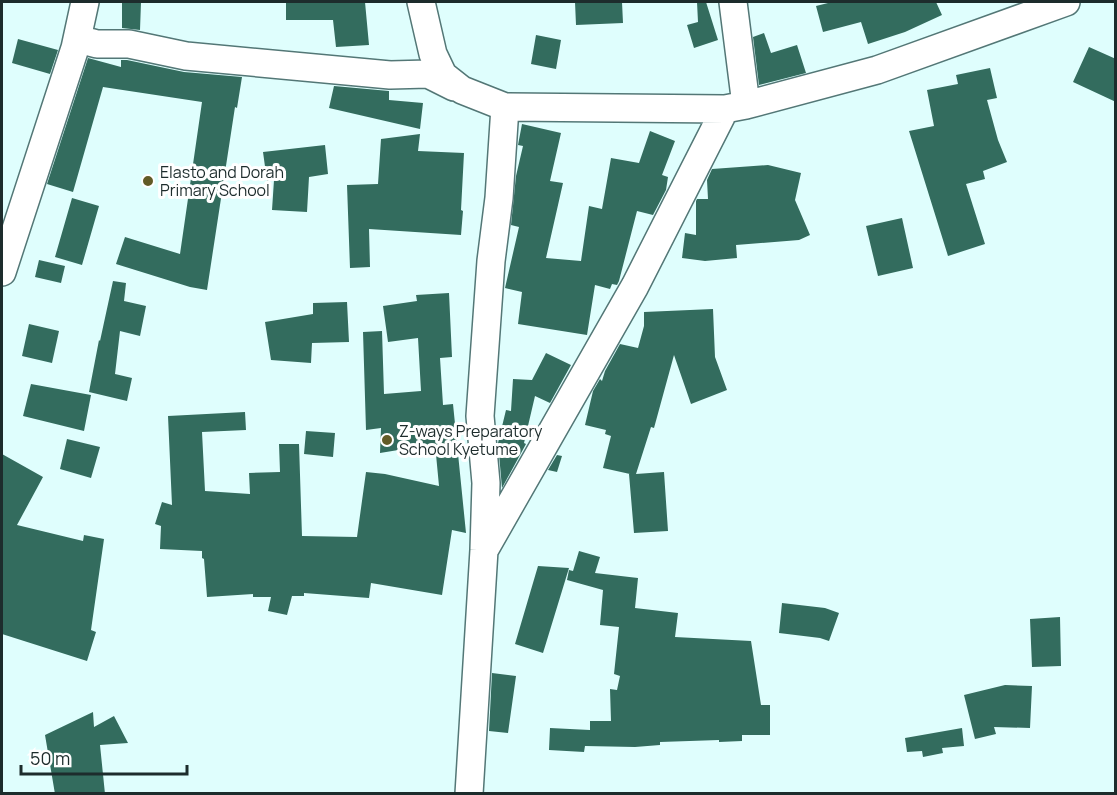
<svg xmlns="http://www.w3.org/2000/svg" width="1117" height="795" font-family="Manrope,sans-serif">
<rect width="100%" height="100%" fill="#dffefd"/>
<path fill="#336c5e" d="M122 2H141L140 30 122 28Z
M286 2H365L369 45 336 47 333 20H286Z
M575 2H622L623 23 576 25Z
M697 2H706L718 40 694 48 687 25 698 22Z
M832 2H936L942 15 905 32 868 44 861 22 823 32 816 6Z
M764 33 771 53 797 45 806 73 759 85 753 37Z
M536 35 561 40 556 69 531 64Z
M18 39 58 50 50 74 12 63Z
M1089 47 1116 59V102L1073 82Z
M88 58 121 67V60H127L184 72 242 77 237 108 235 107 207 290 190 287 116 264 125 237 180 254 202 102 103 87 73 192 47 184Z
M990 68 997 98 987 100 998 140 1007 162 983 171 985 179 966 184 985 244 948 256 909 131 934 126 927 90 958 84 956 75Z
M334 86 389 91V100L423 103 420 129 329 108Z
M522 124 561 133 550 181 563 183 546 258 581 261 589 206 602 209 611 158 639 163 650 131 675 141 662 175 668 177 666 190 653 215 637 211 619 281 617 285 612 284 610 289 595 285 587 335 518 324 522 292 505 288 519 227 511 225 516 176 523 146 518 145Z
M420 134 418 151 464 153 461 210 463 211 461 235 369 229 370 267 350 268 347 185 378 184 381 139Z
M325 145 328 174 309 177 307 212 272 210 274 180 267 181 263 152Z
M768 165 801 173 795 200 810 235 799 240 736 245 737 258 705 261 682 258 685 233 696 235V201L697 199H708L707 180 712 169Z
M72 198 99 206 82 265 55 257Z
M902 218 913 268 878 276 866 226Z
M39 260 65 266 61 283 35 277Z
M113 281 126 283 124 301 146 306 140 336 120 331 115 374 132 378 127 401 89 392 99 340 100 341Z
M449 293 452 357 440 358 443 405 453 404 466 533 452 530 442 595 371 583 369 598 304 593V596H292L287 615 268 611 271 597H253V594L207 597 204 559 202 558V551L160 549 161 526 155 524 162 502 172 505 168 416 245 412 246 430 202 432 205 491 250 494 249 473 280 472 279 444H299L302 536 357 537 366 472 385 474 439 486 435 444 380 453 381 428 366 430 363 332 382 331 384 394 421 391 418 338 388 342 383 306 417 301 416 295Z
M347 302 349 342 312 343 311 363 271 360 265 322 313 314V303Z
M713 309 715 357 727 390 691 404 674 355 654 428 651 427 636 474 664 472 668 531 634 533 629 474H630L603 468 611 436 605 434 606 430 585 425 593 391 600 379 602 381 605 371 620 344 638 348 644 326V312Z
M29 324 59 331 52 363 22 356Z
M546 353 571 365 550 403 535 396 524 443 526 444 502 488 498 443 506 410 511 411 513 379 532 380Z
M31 384 91 395 84 431 23 416Z
M306 431 335 433 333 457 304 454Z
M67 439 100 447 91 478 60 469Z
M2 454 43 477 17 525 83 541 84 535 104 539 91 630 96 632 87 661 2 634Z
M557 455 562 456 557 472 548 470Z
M579 551 600 557 595 573 638 578 635 608 678 613 675 637 751 641 761 705H770V735H742V741L719 742V740L660 742V745L635 747 585 746 584 752 549 750 550 728 590 730V721H611L610 689 617 690 620 676 614 674 619 627 600 625 603 590 567 580 569 570 573 571Z
M538 566 569 568 543 653 515 644Z
M782 603 825 608 839 613 829 641 820 638 779 633Z
M1060 617 1061 666 1032 667 1030 619Z
M492 673 516 676 508 733 489 731Z
M1005 685 1032 686 1030 728 994 727 996 734 975 739 964 695Z
M93 712 94 727 114 716 128 743 100 745 105 794H55L45 735Z
M962 728 964 746 942 748 943 753 923 757 922 751 907 752 905 738Z"/>
<g fill="none" stroke-linecap="round" stroke-linejoin="round">
<defs>
<path id="street" d="M421 2 433 54 443 75 462 90 505 107 499 198 491 261 480 416 486 483 484 550 469 794
M733 2 746 105
M78 39 97 44H129L186 56 390 75 428 74 454 87
M505 107 725 109 746 105 877 70 1066 2
M2 272 75 48 85 2
M486 547 635 286 725 109"/>
</defs>
<use href="#street" stroke="#537776" stroke-width="30"/>
<use href="#street" stroke="#fff" stroke-width="27"/>
</g>
<g fill="#625b27" stroke="#fff" stroke-width="2">
<circle cx="148" cy="181" r="6"/>
<circle cx="387" cy="440" r="6"/>
</g>
<g text-anchor="middle" dominant-baseline="central" stroke-width="6" stroke-linejoin="round" paint-order="stroke">
<g font-size="16" fill="#1d2c2c" stroke="#fff" text-anchor="start">
<text x="160" y="172">Elasto and Dorah<tspan x="160" dy="18">Primary School</tspan></text>
<text x="399" y="431">Z-ways Preparatory<tspan x="399" dy="18">School Kyetume</tspan></text>
</g>
</g>
<rect width="1117" height="795" fill="none" stroke="#1d2c2c" stroke-width="6"/>
<path d="M21 765v9h166v-9" fill="none" stroke="#1d2c2c" stroke-width="3"/>
<text x="30" y="765" font-size="18" fill="#1d2c2c" stroke="#ffffff" stroke-width="4.5" paint-order="stroke">50 m</text>
</svg>
